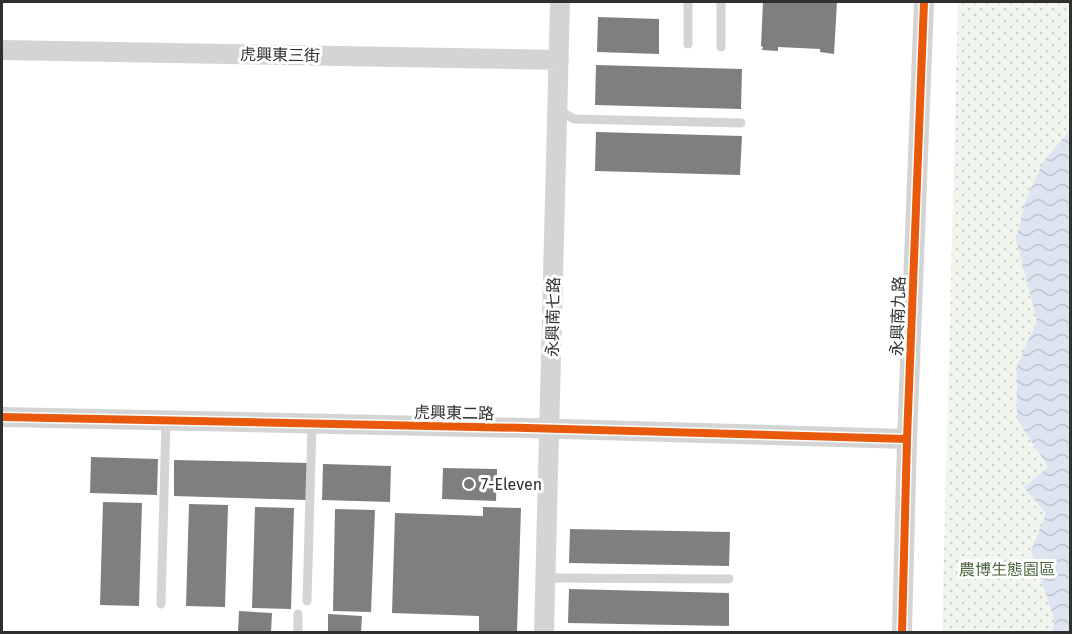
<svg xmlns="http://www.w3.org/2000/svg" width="1072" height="634" font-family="'Fira Sans','Noto Sans TC',sans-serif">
<defs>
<pattern id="green-dots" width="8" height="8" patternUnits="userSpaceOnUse" patternTransform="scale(1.5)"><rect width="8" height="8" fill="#f0f5ed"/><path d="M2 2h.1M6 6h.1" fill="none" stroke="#ced2cc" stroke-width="1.8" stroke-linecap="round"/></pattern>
<pattern id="water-waves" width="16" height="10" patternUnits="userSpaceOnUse" patternTransform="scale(1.5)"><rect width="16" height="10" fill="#dce5f0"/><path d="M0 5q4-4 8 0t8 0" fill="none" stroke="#bdc5ce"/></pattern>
</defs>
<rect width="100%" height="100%" fill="#fff"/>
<path fill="url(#green-dots)" d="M958 2H1070V632H942Z"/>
<path fill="url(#water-waves)" d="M1070 130V632H1052L1055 621 1031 551 1046 514 1024 487 1048 467 1017 419V366L1037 321 1016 239 1026 199 1044 161Z"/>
<path fill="#7f7f7f" d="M763 2H837L834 54 820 52V49L778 47V51L762 50 763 47 761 46Z
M598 17 659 19V54L597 52Z
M596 65 742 69 741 109 595 105Z
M596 132 742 136 740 175 595 171Z
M91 457 158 459 157 495 90 493Z
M174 460 309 463 308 500 174 496Z
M323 464 391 466 390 502 322 500Z
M443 468 497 469 496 501 442 499Z
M103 502 142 503 139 606 100 605Z
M189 504 228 505 225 607 186 606Z
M255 507 294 508 291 609 252 608Z
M483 507 521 508 517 632H479V616L392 613 395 513 483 516Z
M335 509 375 510 371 612 333 611Z
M570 529 730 532 729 566 569 563Z
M569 589 729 593V626L568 623Z
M239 611 272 613 271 632H238Z
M328 614 362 616 361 632H328Z"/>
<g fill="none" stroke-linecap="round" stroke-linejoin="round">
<path stroke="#d4d4d4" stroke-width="9" d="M721 2V47
M688 44V2
M558 110 574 119 741 123
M546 578 729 579
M307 601 312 424
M161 604 166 421
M298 632V614"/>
<path stroke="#d4d4d4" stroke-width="20" d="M2 50 559 60
M2 417 527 428 907 439
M544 632 560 2
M902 632 907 439 924 2"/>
<defs>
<path id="cycleway" d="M2 417 527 428 907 439
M902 632 907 439 924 2"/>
</defs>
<use href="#cycleway" stroke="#fff" stroke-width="11"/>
<use href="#cycleway" stroke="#e8590c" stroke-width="8"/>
</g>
<circle fill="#787878" stroke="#fff" stroke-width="2" cx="469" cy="484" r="6"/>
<g text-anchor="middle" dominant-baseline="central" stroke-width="6" stroke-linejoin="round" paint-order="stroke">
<g font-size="16" fill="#303030" stroke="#fff">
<text transform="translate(280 55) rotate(1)">虎興東三街</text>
<text transform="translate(898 316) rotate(-88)">永興南九路</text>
<text transform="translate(553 317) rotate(-89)">永興南七路</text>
<text transform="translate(454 413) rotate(1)">虎興東二路</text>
</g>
<g font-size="16" fill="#303030" stroke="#fff" text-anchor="start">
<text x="481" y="484">7-Eleven</text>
</g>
<g font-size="16" fill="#4c6940" stroke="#fff">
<text x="1007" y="569">農博生態園區</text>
</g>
</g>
<rect width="1072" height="634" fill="none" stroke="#303030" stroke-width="6"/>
</svg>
